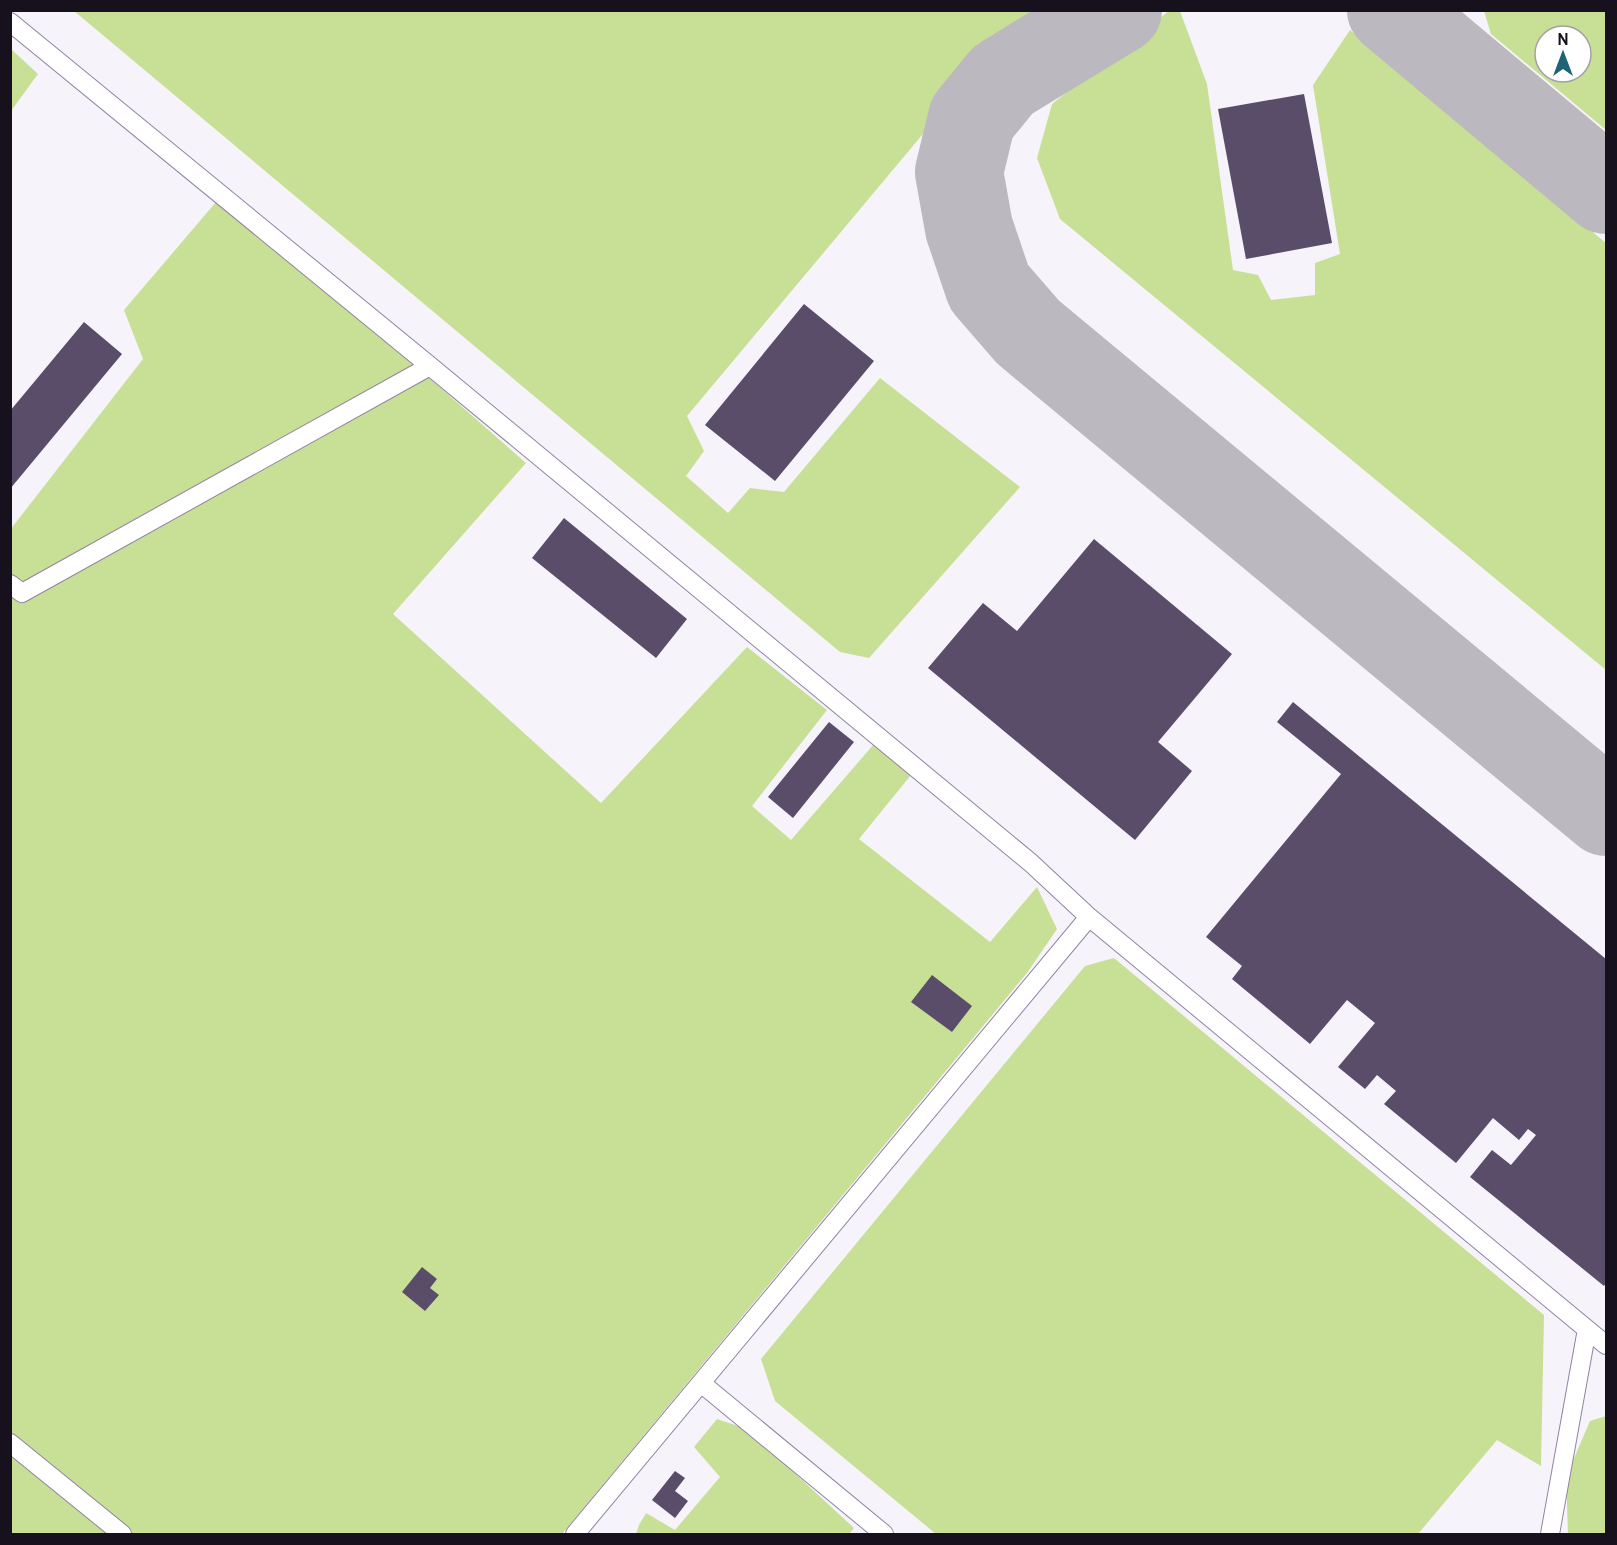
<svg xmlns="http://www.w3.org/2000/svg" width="1617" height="1545" font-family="Overpass,sans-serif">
<rect width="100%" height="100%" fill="#f6f3fa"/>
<path fill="#c8e096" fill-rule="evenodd" d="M1170 10 1180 11 1207 84 1233 270 1258 275 1271 300 1315 295V263L1340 254 1313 85 1350 30 1606 243V670L1060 219 1037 158 1052 104Z
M74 11H1059L948 104 687 416 704 451 686 476 728 513 750 488 784 492 880 378 1020 487 869 658 840 652Z
M1484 11H1606V130L1491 34ZM1545 36H1581V72H1545Z
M11 49 38 74 11 111H10Z
M216 202 393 346 526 463 393 614 601 803 747 647 827 710 752 806 791 840 874 744 911 775 859 839 990 942 1037 887 1057 929 1027 973 562 1534H11L10 530 143 359 124 310Z
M1114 958 1544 1315 1541 1466 1497 1440 1418 1534H936L775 1401 761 1359 1085 966Z
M1606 1416V1534H1568L1566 1477 1590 1421Z
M717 1419 747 1429 854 1528 849 1534H636L639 1525 646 1513 675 1530 720 1477 694 1447Z"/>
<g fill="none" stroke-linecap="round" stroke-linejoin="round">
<path stroke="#bbb8c0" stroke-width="88" d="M1118 10 1003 80 972 118 959 172 969 228 989 287 1028 332 1606 812
M1391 10 1606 190"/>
</g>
<path fill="#5a4d6a" d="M1304 94 1332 243 1246 259 1218 109Z
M804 304 874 361 775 481 705 425Z
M84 322 122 354 10 489V411Z
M564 518 687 619 656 658 532 558Z
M1094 539 1232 654 1158 742 1192 771 1135 840 928 668 983 603 1017 631Z
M1293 702 1606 959V1283L1604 1286 1470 1177 1492 1150 1511 1165 1536 1135 1528 1129 1519 1140 1493 1118 1456 1163 1384 1104 1396 1091 1377 1075 1365 1089 1338 1067 1375 1023 1347 1000 1310 1044 1232 979 1242 966 1206 937 1341 774 1277 722Z
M829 722 854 742 793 818 768 797Z
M932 975 972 1006 952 1032 911 1002Z
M422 1267 437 1279 430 1288 439 1295 425 1311 402 1292Z
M675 1471 685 1478 675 1491 688 1501 675 1518 652 1500Z"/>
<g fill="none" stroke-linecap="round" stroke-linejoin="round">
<defs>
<path id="lane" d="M10 22 430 366 1031 863 1089 917 1606 1345
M10 584 22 593 430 366
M701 1383 884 1534
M10 1443 122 1534
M575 1534 1089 917
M1550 1534 1587 1329"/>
</defs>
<use href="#lane" stroke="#9183a3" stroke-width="20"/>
<use href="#lane" stroke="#fff" stroke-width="18"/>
</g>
<rect width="1617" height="1545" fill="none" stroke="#16111c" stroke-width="24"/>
<g transform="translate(1563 54)"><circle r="28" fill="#ffffff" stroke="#a2a0a4" stroke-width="1.5"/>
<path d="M0-4.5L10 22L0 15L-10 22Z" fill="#206376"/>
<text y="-9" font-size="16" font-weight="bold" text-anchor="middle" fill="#16111c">N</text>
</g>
</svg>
